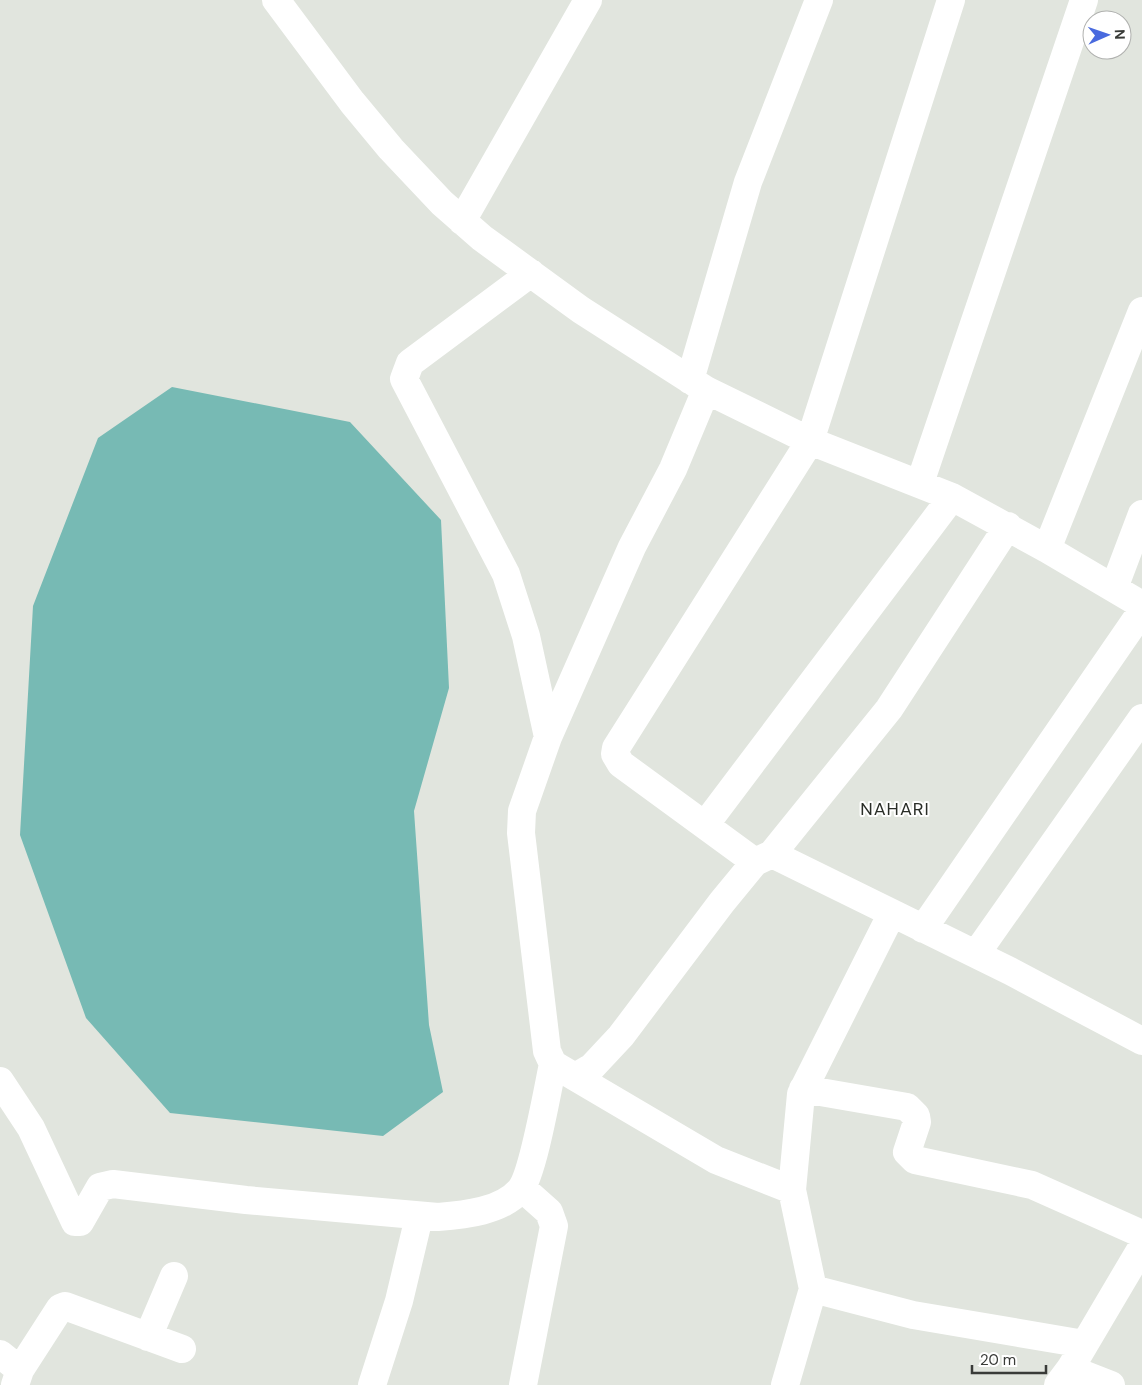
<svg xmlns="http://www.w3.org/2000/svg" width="1142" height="1385" font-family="'DM Sans',sans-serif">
<rect width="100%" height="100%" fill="#e1e5de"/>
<path fill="#77bab4" d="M172 387 350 422 441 520 449 688 414 811 429 1025 443 1092 383 1136 170 1113 86 1018 20 835 33 606 98 438Z"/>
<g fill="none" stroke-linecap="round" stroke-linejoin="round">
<path stroke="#fff" stroke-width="28" d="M276 0 352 102 391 149 442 203 482 238 581 310 706 390 810 441 952 497 1047 549 1142 605
M462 221 588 0
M531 273 410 363 404 379 506 574 526 636 548 737
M690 380 748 182 819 0
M706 390 673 469 632 547 548 737 522 811 521 833 547 1051 553 1064 716 1160 792 1190
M920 483 1084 0
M1047 549 1142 311
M1114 588 1142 514
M705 825 952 497
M772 854 889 709 1008 526
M755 862 621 764 615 754 616 748 810 441 951 0
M923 929 1142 611
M976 954 1142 718
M575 1077 592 1067 621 1036 722 902 755 862 772 854 1010 971 1142 1041
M0 1081 31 1128 75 1222H80L100 1187 113 1184 246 1200 438 1217C465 1215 502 1211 520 1190 533 1175 548 1087 553 1064
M803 1089 907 1107 916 1116 917 1122 907 1152 915 1160 1032 1185 1142 1234
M522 1188 549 1212 554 1226 523 1385
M813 1289 913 1315 1084 1344
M148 1337 174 1276
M0 1354 20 1370 15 1385
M1070 1369 1111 1385
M20 1370 60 1308 65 1306 182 1349
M372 1385 399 1301 419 1217
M785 1385 813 1289 792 1190 801 1094 892 913
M1058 1385 1070 1369 1142 1247"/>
</g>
<g text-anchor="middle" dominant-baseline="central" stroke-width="4" stroke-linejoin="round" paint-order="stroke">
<g font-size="18" letter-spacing="1" fill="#2a2e28" stroke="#fff">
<text x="895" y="809">NAHARI</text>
</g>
</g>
<g transform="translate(1107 35) rotate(88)"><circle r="24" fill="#ffffff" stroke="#b0b1af"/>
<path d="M0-4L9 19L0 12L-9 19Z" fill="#496ade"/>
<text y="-8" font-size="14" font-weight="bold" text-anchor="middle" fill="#393b38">N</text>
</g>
<path d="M972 1365v8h74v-8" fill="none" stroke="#393b38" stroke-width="2.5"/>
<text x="980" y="1365" font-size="15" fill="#393b38" stroke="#ffffff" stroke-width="4" paint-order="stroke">20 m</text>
</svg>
